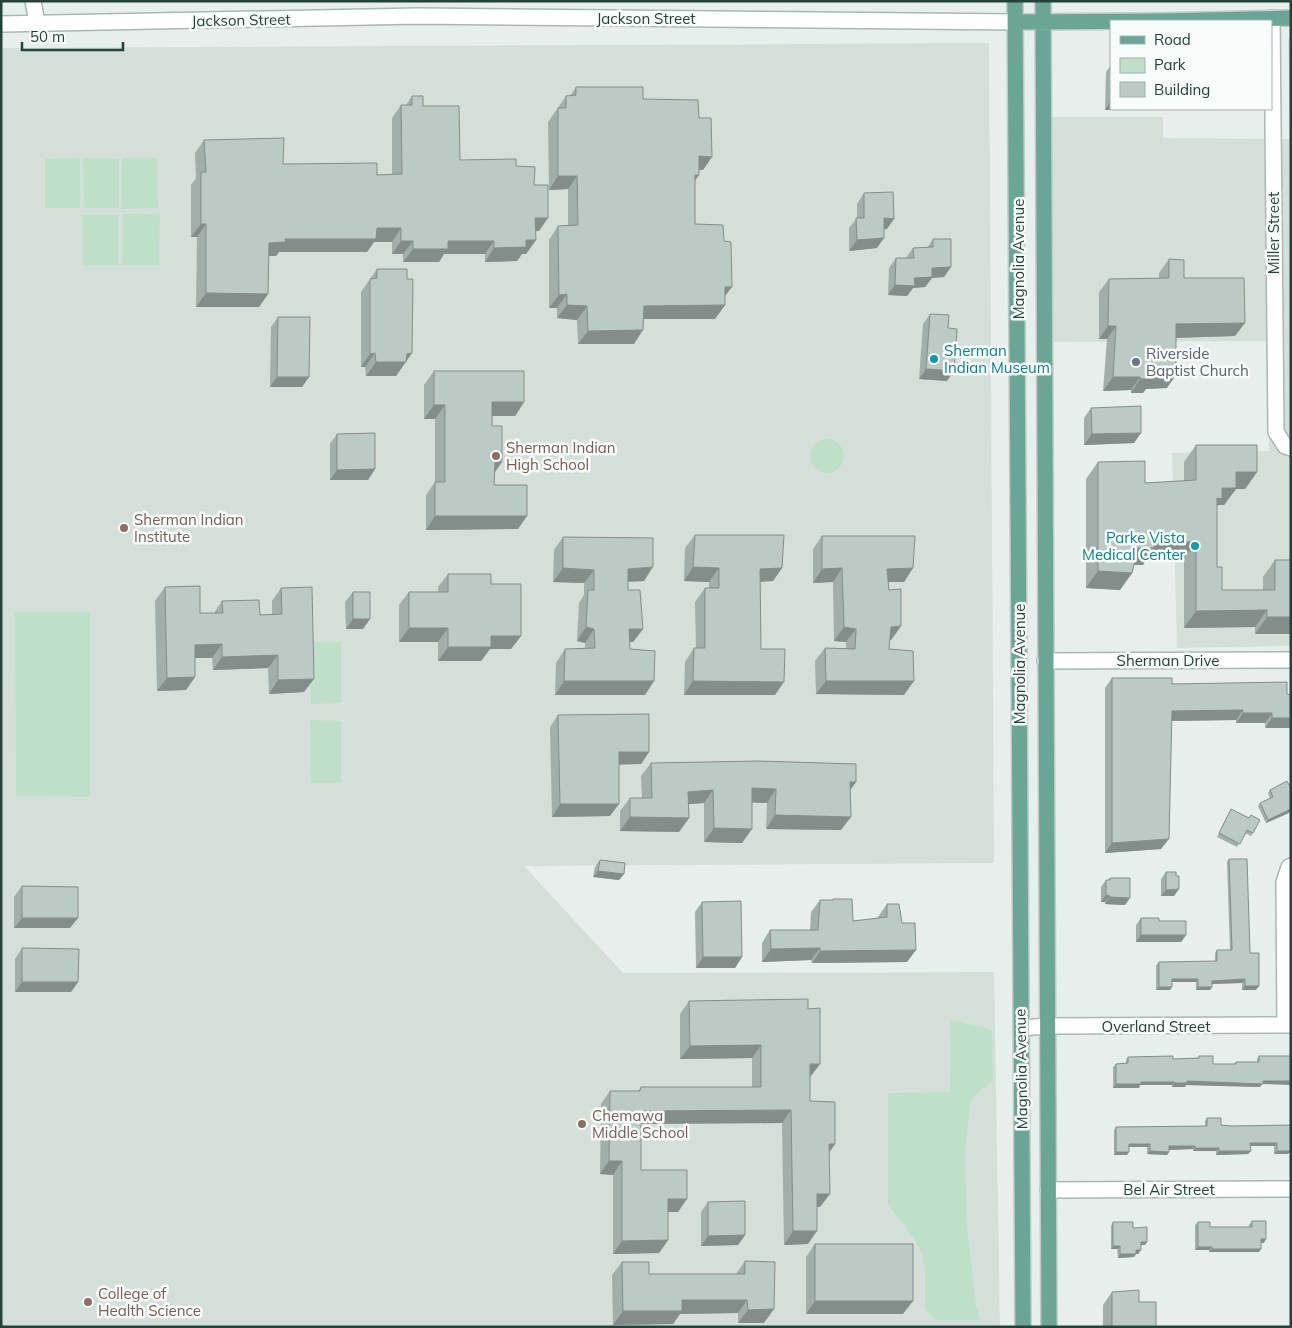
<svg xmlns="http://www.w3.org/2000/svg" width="1292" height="1328" font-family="Mulish,sans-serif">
<rect width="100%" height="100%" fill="#e6efeb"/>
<path fill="#d4dfda" d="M1288 39H1291V646L1177 648 1172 453 1269 451V341L1050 342 1051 117H1163V138L1290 139Z
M989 43 994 863 524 866 623 973 994 972 1000 1327H1V48Z"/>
<path fill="#bfe0c8" d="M80 158V208H45V159Z
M83 158 119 159V208H84Z
M122 158H157L158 208 121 209Z
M123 214H160L159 265H122Z
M82 215H118V265H83Z
M810 456a17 17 0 1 1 34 0a17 17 0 1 1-34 0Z
M15 612H90V797L16 796Z
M311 642H341V703L311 704Z
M310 720 341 721V783H311Z
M951 1020 984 1027 992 1031 993 1081 977 1093 970 1103 965 1151 967 1226 976 1305 980 1320H938L931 1316 925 1309V1269L922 1254 917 1243 888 1205V1093L950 1092Z"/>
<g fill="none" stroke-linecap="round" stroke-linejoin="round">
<defs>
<path id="minor" d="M33 1 37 23
M1272 18 1276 432 1285 446 1291 448
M1 24 418 16 1016 22
M1045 661 1291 660
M1285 1025 1284 882 1289 867 1291 866
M1021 1028 1047 1026 1291 1025
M1048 1190 1291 1189"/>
<path id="major" d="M1015 1 1023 1327
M1043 1 1049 1327
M1016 22 1162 21 1291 18"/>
</defs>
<use href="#minor" stroke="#a8b8b2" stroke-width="18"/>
<use href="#major" stroke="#c2cac8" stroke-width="18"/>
<use href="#minor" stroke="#fff" stroke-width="15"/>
<use href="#major" stroke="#6aa596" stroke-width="15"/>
</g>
<path fill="#a1aea9" d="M1111 65V109H1139L1105 110 1106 72Z
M576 87 643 99 703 170H699L695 181V224L725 296V305L715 319H644L634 344H578L577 320 557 318V308H549V240L558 226H568V189L549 190 548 122 566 96 571 95Z
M412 96 423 106 460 160 516 166 534 185 539 231H535L536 240 526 254H522L517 261 485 262V254H444L439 262H403V254H392V242H374L367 252H279L276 256H269L268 294 259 307H196L197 237H191V185L196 178 195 153 204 140 283 164 377 175 392 174V118L401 105H406Z
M864 193 887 229H884L877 248 849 251V228L857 218V204Z
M933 239 951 267 944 277 932 278 925 287 913 288 907 296 888 295 889 268 896 258H906L913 248H927Z
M1169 259 1235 336 1176 338 1167 388 1146 389 1143 393H1131V390L1103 391 1107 339H1099V292L1109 279 1159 278V273Z
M377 269 412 353 396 376H366L365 367H361V292Z
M930 314 948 328 947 381 919 379 923 324Z
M278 317 302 387H270L271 327Z
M434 371 524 402 515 416H492L494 485 518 529 426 530V495L435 482V419H424V385Z
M1091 408 1134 443 1084 445V418Z
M337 434 375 469 368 480H330V444Z
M1196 445 1257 472 1245 489H1236L1224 505H1218L1217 506V567L1222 590H1263V577L1275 560 1291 634H1255V627L1184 628V559L1147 558 1143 565H1134L1132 573 1120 590 1086 588V479L1098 462 1145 483 1184 481V462Z
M695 535 782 568 773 581 760 582 761 649 775 695H684L685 662 694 648H696L695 602 705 588H709V582L684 581 685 548Z
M822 536 913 568 904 582H888L889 590 901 626 891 640H890L889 649 904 695 816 694 815 661 825 648H846V642L834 641 833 582 813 583V549Z
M563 537 644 581 628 582V590L643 629 633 642H630V649L645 695H555L556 663 565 649H585V643L577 641 579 603 584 595V583L553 582 554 550Z
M448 574 491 584 521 636 511 649H490L481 661H438V642H399V605L409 592H438V587Z
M165 587 200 613H214L222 601 260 615H272V601L281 588 304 692 269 694 268 668 213 670 212 658H195V677L186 690 157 691 155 601Z
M353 592 363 629H346L345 602Z
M1112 678 1287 694 1291 695 1265 728V723H1236V720L1171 721 1161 849 1105 853V688Z
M558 715 649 752 641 764H619L610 816 552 817 550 727Z
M651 763 856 782 850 790 841 830 766 829 767 803 752 802 742 843 704 842V803L688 804 689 818 679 832 620 831V811L630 798H642L641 776Z
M1291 789V812L1266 823 1258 806 1260 803 1270 799 1268 793 1270 790Z
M1231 809 1249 818 1251 815 1253 833 1251 836 1245 833 1237 847 1217 837Z
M1229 859 1250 953 1256 990H1242V983L1212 984V987L1210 990H1196V982H1172L1170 990H1156V965L1159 962H1215V953L1217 950H1230L1227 862Z
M600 860 624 874 619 880 593 877 595 867Z
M1166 872 1176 876 1174 896H1161V879Z
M1110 878 1125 905 1105 904V902H1101V887L1106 880H1108Z
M22 886 70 928H14V897Z
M833 899 853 921 878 918V917L887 904 907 962 812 963 811 960 762 962V943L770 930H810L811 912 820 900H832Z
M702 902 742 957 735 968H696L695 912Z
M1141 918 1159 921 1186 935 1181 942H1136V925Z
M22 948 78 982 71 992H15V959Z
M689 1001 808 1009 820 1064 810 1077V1101L835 1144 829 1153 820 1207H817L808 1244 784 1245 782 1123 641 1124V1170L678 1212H668V1240L659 1253 613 1254V1175L600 1174 601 1104 610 1091H638L641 1087H752V1058L680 1059V1014Z
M1199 1056 1213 1064H1234L1236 1062H1257V1059L1259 1056 1262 1084 1260 1087 1186 1085 1185 1087H1172V1085H1140L1139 1088H1113V1067L1116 1064H1126V1060L1128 1057 1173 1059 1197 1058Z
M1207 1118 1221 1125 1232 1126 1291 1125 1288 1154H1274V1146H1250L1248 1154 1216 1155V1151H1193V1149L1169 1150V1152L1167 1155 1147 1154V1147H1129L1127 1155H1114V1130L1116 1127 1205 1126V1121Z
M708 1202 745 1235 738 1245 701 1246V1212Z
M1252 1221 1264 1243H1261L1259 1252H1209V1250H1195V1225L1198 1222 1210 1227H1249V1225Z
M1113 1222 1133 1228 1145 1245H1141L1138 1254H1136L1134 1257 1118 1258 1117 1249H1111V1226Z
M815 1244 903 1314H806V1257Z
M745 1261 764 1323H738V1313L680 1314 673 1324 613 1325 612 1275 622 1262 649 1274H736Z
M1112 1292 1139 1302 1156 1327H1103V1305Z"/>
<path fill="#838d89" d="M1111 101V109H1139L1105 110Z
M699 156 712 157 703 170H689Z
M695 175H699L690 188Z
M558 176H577L568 189 549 190Z
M535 218H548L539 231 526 232Z
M884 218 894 219 887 229 877 228Z
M201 224H206L197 237H191Z
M377 228H401L392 242H374L367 252H279L276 256H259L269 243 285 239Z
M884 238 877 248 849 251 857 240Z
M526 240H536L526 254H522L517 261 485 262 494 248Z
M401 241H413L403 254H392Z
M448 241H494L485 254H444L439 262H403L413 249Z
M951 267 944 277 932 278 925 287 913 288 907 296 888 295 895 285 914 278 932 268Z
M725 287H732L722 300Z
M206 293 268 294 259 307H196Z
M567 294 557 308H549L559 295Z
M567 305 587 306 577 320 557 318Z
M725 305 715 319H635L644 306Z
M1245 323 1235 336 1167 338 1176 324Z
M1108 326H1116L1107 339H1099Z
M643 330 634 344H578L588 331Z
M375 353 365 367H361L370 354Z
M412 353 396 376H366L376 362 407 354Z
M926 369 954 371 947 381 919 379Z
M1176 375 1167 388 1146 389 1143 393H1131L1140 379 1152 376Z
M277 377H309L302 387H270Z
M1113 377H1140L1131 390 1103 391Z
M492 402H524L515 416H483Z
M434 405H445L435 419H424Z
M1141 433 1134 443 1084 445 1092 434Z
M495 462H502L493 475Z
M375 469 368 480H330L337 470Z
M1236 472H1257L1245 489H1236L1224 505H1218L1210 515H1205L1222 488Z
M435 516H527L518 529 426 530Z
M1154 541 1196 542 1184 559 1147 558 1143 565H1126L1138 548Z
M653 567 644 581 618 582 628 569Z
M693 567 719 568 709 582 684 581Z
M563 568 594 570 584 583 553 582Z
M782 568 773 581 751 582 760 569Z
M842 568 833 582 813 583 822 569Z
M913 568 904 582H878L887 569Z
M1098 571 1132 573 1120 590 1086 588Z
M1267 610 1255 627 1184 628 1196 611Z
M1267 617H1291V634H1255Z
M353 619H370L363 629H346Z
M901 626 891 640 882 641 891 627Z
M586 627 594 629 585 643 577 641Z
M844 627 856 629 846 642 834 641Z
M409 628H448L438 642H399Z
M629 629H643L633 642H620Z
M491 636H521L511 649H490L481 661H438L448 647Z
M222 644 212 658H185L195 645Z
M278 655 268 668 213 670 222 657Z
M195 677 186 690 157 691 167 678Z
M314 679 304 692 269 694 278 680Z
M564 681H654L645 695H555Z
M693 681 784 682 775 695H684Z
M826 681H914L904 695 816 694Z
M1243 710 1236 720 1164 721 1172 711Z
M1243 713H1272L1265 723H1236Z
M1272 718H1291V728H1265Z
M619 752H649L641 764 610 765Z
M850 782H856L846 796Z
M752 788 776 789 767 803 742 802Z
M713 790 704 803 679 805 688 792Z
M560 804H619L610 816 552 817Z
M1291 809V812L1266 823 1268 820Z
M775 815 851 817 841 830 766 829Z
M630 817 689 818 679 832 620 831Z
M714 828 752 829 742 843 704 842Z
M1169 839 1161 849 1105 853 1112 843Z
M598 871 624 874 619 880 593 877Z
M1179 889 1174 896H1161L1166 890Z
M1106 895 1110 896 1105 902H1101Z
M1110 897 1130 898 1125 905 1105 904Z
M22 918H78L70 928H14Z
M1141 935H1186L1181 942H1136Z
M820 948 811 960 762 962 771 949Z
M916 950 907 962 812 963 820 951Z
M703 957H742L735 968H696Z
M1172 979H1198L1196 982H1170Z
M1245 979 1242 983 1210 984 1212 981Z
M22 982H78L71 992H15Z
M1245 986H1259L1256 990H1242Z
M1159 987H1172L1170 990H1156Z
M1198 987H1212L1210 990H1196Z
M761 1045 752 1058 680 1059 690 1046Z
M810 1064H820L810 1077H800Z
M1187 1081H1291V1085L1262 1084 1260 1087 1186 1085 1185 1087H1172L1174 1083Z
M1141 1082H1174L1172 1085H1140L1139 1088H1113L1116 1084Z
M791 1110 782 1123 632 1124 641 1111Z
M1250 1143H1277L1274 1146H1248Z
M829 1144H835L826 1157Z
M1129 1144H1150L1147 1147H1127Z
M1169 1146H1195L1193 1149 1167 1150Z
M1195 1148H1219L1216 1151H1193Z
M1150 1151 1169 1152 1167 1155 1147 1154Z
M1219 1151H1251L1248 1154 1216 1155Z
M1277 1151H1291L1288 1154H1274Z
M1116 1152H1129L1127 1155H1114Z
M609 1161H622L613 1175 600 1174Z
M817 1194H830L820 1207H808Z
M668 1199H687L678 1212H659Z
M793 1231H817L808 1244 784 1245Z
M745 1235 738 1245 701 1246 708 1236Z
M1261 1239H1266L1264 1243H1259Z
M668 1240 659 1253 613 1254 622 1241Z
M1141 1242H1147L1145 1245H1138Z
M1113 1246H1120L1117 1249H1111Z
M1198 1247H1212L1209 1250H1195Z
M1212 1249H1261L1259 1252H1209Z
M1136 1250H1141L1138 1254H1134Z
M1120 1254H1136L1134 1257 1118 1258Z
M682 1300H747L738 1313 680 1314 673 1324 613 1325 623 1311Z
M815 1301H913L903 1314H806Z
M774 1309 764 1323H738L748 1310Z"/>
<path fill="#bbcac4" stroke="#838d89" d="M576 87H643V99L698 100 699 118H711L712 157 699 156V175H695V224L723 225 724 241 731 242 732 287H725V305L644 306 643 330 588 331 587 306 567 305V294L559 295 558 226 578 225 577 176H558V108H566V96L576 95Z
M412 96H423V106H459L460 160 516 159V166L535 167 534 185H548V218H535L536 240H526V247L494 248V241H448V249H413V241H401V228H377L376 239H285L286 242 269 243 268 294 206 293V224H201V172H206L204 140 284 138 283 164 377 163V175L402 174 401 105H412Z
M893 192 894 219 884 218V238L857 240 856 218H864V193Z
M933 239H951V267L932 268V277L914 278 915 286 895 285 896 258H914L913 248 933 247Z
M1169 259 1184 260V278H1244L1245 323 1176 324V375L1152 376 1153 379H1140V377H1113L1116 326H1108L1109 279 1169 278Z
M377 269H407V279H413L412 353 407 354 406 362H376L375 353 370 354V279L377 278Z
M930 314 949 315 948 328 957 329 954 371 926 369Z
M278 317H310L309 377H277Z
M434 371H524V402H492V426H502V462H495L494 485H527V516H435V482H445V405H434Z
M1141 406V433L1092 434 1091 408Z
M375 433V469L337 470V434Z
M1196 445H1257V472H1236V488H1222V499L1217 498V567H1222V590H1275V560H1291V617H1267V610L1196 611V542L1154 541V548H1138L1132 573 1098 571V462L1145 461V483L1196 480Z
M695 535H784L782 568 760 569 761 649H785L784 682 693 681 694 648H705V588H719V568L693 567Z
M822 536H915L913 568 887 569 889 590 901 589V626L891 627 889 649 913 651 914 681H826L825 648 855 649 856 629 844 627 842 568 822 569Z
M563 537 653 538V567L628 569V590H640L643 629H629L630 649 655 651 654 681H564L565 649 595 648 594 629 586 627 588 590H594V570L563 568Z
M448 574H491V584H521V636H491V647H448V628H409V592H448Z
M200 586V613H223L222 601 259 600 260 615 282 614 281 588 312 587 314 679 278 680V655L222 657V644L195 645V677L167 678 165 587Z
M353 592H370V619H353Z
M1112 678H1172V684L1287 682V694L1291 695V718H1272V713H1243V710L1172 711 1169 839 1112 843Z
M649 714V752H619V804H560L558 715Z
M758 761 856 764V782H850L851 817 775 815 776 789 752 788V829L714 828 713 790 688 792 689 818 630 817V798H652L651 763Z
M1287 781 1291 789V809L1268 820 1260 803 1273 797 1270 790Z
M1231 809 1249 818 1251 815 1260 820 1253 833 1247 830 1240 844 1219 833Z
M1229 859H1247L1250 953H1259V986H1245V979L1212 981V987H1198V979H1172V987H1159V962L1217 961V950H1232Z
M600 860 625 863 624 874 598 871Z
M1166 872H1176V876H1179V889L1166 890Z
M1110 878H1130V898L1110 897V896L1106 895V880H1110Z
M22 886 78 887V918H22Z
M833 899H852L853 921 887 917V904H899L902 923H915L916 950 820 951V948L771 949 770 930H818L820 900H833Z
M741 901 742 957H703L702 902Z
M1141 918H1159V921H1186V935H1141Z
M22 948 79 949 78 982H22Z
M808 999V1009L820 1008V1064H810V1101L835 1102V1144H829L830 1194H817V1231H793L791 1110 641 1111V1170H687V1199H668V1240L622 1241V1161H609L610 1091H640L641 1087H761V1045L690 1046 689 1001Z
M1173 1056V1059L1199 1058V1056H1213V1064H1236V1062H1259V1056H1291V1081H1263V1084L1187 1081V1083H1174V1082H1141V1084H1116V1064L1128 1063V1057Z
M1207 1118H1221V1125L1232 1126 1291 1125V1151H1277V1143H1250L1251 1151H1219V1148H1195V1146H1169V1152L1150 1151V1144H1129V1152H1116V1127L1207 1126Z
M745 1201V1235L708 1236V1202Z
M1252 1221H1266V1239H1261V1249H1212V1247H1198V1222H1210V1227H1252Z
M1113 1222H1133V1228L1147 1227V1242H1141V1250H1136V1254H1120V1246H1113Z
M815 1244H913V1301H815Z
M745 1261 775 1262 774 1309 748 1310 747 1300H682V1311H623L622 1262H649V1274H745Z
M1139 1290V1302H1156V1327H1112V1292Z"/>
<g fill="#0f9aa8" stroke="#f7fbf9" stroke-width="2">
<circle cx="934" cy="359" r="5"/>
<circle cx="1195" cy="546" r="5"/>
</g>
<circle fill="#6b7280" stroke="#f7fbf9" stroke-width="2" cx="1136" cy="362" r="5"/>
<g fill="#8d6e63" stroke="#f7fbf9" stroke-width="2">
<circle cx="496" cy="456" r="5"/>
<circle cx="124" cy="528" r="5"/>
<circle cx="582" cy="1124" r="5"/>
<circle cx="88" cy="1302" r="5"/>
</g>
<g text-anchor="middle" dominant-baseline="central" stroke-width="5" stroke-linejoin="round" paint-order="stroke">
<g font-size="15" fill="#24423a" stroke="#f7fbf9">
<text x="646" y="18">Jackson Street</text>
<text transform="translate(241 20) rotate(-1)">Jackson Street</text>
<text transform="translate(1273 233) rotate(-90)">Miller Street</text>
<text transform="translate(1018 259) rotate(-90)">Magnolia Avenue</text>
<text x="1168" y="660">Sherman Drive</text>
<text transform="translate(1019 664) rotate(-90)">Magnolia Avenue</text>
<text x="1156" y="1026">Overland Street</text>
<text transform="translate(1021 1069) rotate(-91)">Magnolia Avenue</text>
<text x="1169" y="1189">Bel Air Street</text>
</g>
<g font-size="15" fill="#0d838f" stroke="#f7fbf9" text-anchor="start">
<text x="944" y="350">Sherman<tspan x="944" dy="17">Indian Museum</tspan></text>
<text x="1185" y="537" text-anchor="end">Parke Vista<tspan x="1185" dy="17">Medical Center</tspan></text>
</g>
<g font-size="15" fill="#5b616d" stroke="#f7fbf9" text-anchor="start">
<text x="1146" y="353">Riverside<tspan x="1146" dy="17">Baptist Church</tspan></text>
</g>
<g font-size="15" fill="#785e54" stroke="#f7fbf9" text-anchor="start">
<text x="506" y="447">Sherman Indian<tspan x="506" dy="17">High School</tspan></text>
<text x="134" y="519">Sherman Indian<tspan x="134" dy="17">Institute</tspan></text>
<text x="592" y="1115">Chemawa<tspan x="592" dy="17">Middle School</tspan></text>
<text x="98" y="1293">College of<tspan x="98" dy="17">Health Science</tspan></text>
</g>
</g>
<rect width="1292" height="1328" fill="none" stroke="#24423a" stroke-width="5"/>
<rect x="1110" y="20" width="162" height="90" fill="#f7fbf9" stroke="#a3b1ad"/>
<rect x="1120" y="36" width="25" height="8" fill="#6aa596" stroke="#a3b1ad"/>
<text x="1154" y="45" font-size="15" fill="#24423a">Road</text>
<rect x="1120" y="58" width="25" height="15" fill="#bfe0c8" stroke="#a3b1ad"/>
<text x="1154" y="70" font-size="15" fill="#24423a">Park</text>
<rect x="1120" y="82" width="25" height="15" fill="#bbcac4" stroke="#a3b1ad"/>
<text x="1154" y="95" font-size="15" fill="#24423a">Building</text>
<path d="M22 42v8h101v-8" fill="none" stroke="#24423a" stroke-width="2.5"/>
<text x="30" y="42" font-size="15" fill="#24423a" stroke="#f7fbf9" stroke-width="4" paint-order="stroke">50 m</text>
</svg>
